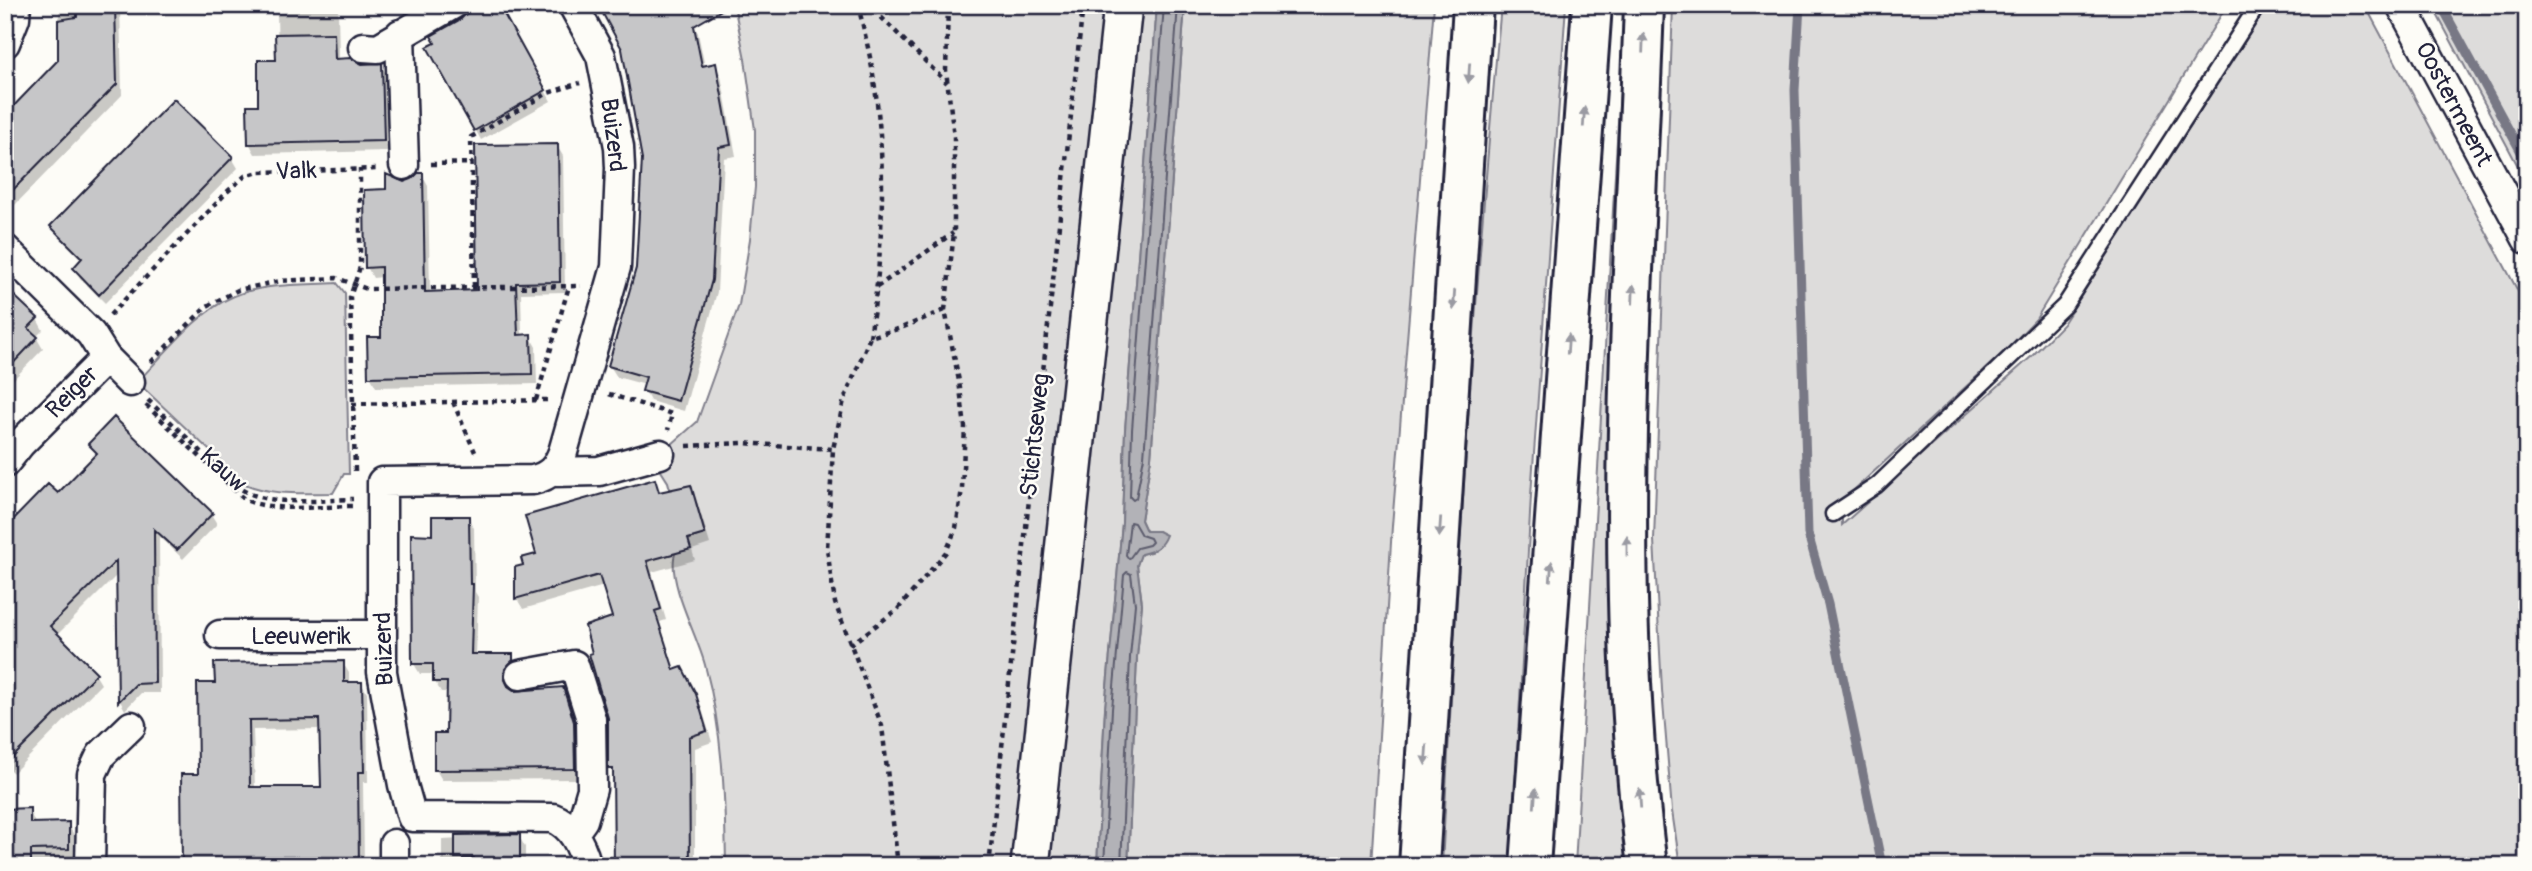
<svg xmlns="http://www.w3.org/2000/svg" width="2532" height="871" font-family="Pangolin,sans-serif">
<rect width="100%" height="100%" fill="#fdfcf7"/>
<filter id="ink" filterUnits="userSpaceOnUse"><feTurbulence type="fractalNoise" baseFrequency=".0143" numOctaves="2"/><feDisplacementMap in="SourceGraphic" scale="14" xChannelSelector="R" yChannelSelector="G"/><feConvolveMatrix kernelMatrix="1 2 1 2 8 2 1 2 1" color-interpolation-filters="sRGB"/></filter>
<g filter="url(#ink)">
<path fill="#dddcdb" stroke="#807f8b" stroke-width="2" d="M734 5H1106L1046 538 1012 866H726C725 797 723 731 705 665 697 635 670 587 674 558 676 542 693 538 705 533L696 503 675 507 668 482 654 460 697 422 739 305 750 239 755 187V130L745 59Z
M1141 5H1157L1125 430 1122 523 1105 709 1097 866H1050L1103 332Z
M1185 5H1434L1392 526 1371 866H1128L1137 657 1142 604 1137 565 1141 554 1151 552 1158 531H1146L1141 520 1151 458Z
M1501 5H1566L1531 495 1511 866H1442C1457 578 1474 292 1501 5Z
M1673 5H2227L2036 319 2009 347 1842 501V525L2032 356 2063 324 2268 5H2365L2527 308V866H1680L1672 811 1662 690 1654 540Z
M2432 5H2527V183Z
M1623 37 1634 70 1636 866H1575Z
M337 283 345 293 349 474H344L333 493C303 493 273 496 245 484L137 382C165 354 198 311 234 296 265 283 304 285 337 283Z"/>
<path fill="#b2b2b7" stroke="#787885" stroke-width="2" d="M1157 5H1185L1151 458 1141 520 1146 531H1158L1166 535C1161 548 1154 551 1141 554L1137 565 1142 604 1137 657 1128 866H1097L1105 709 1122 523 1125 430Z"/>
<path fill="#0003" fill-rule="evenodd" d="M59 5H120L122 95 12 208 5 202V119L60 60Z
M177 5H364L355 10H338L339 60 361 65H381L387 76 389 151 255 154 249 143 278 62 277 12 181 13Z
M497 5 551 101 481 140 429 48Z
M600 5H683L698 33 705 67 715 65 721 76 736 156 724 158 717 292 684 411 650 401 644 390 646 385 617 377 610 366 637 269 643 159 623 48Z
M557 146 563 156 565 292 521 293 522 336H530L536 347 537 384 376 387 370 376 383 338V277L373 278 367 267 388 191 422 175 428 186 430 293 479 292Z
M232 158 238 168 105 303 80 278 75 268 82 260 58 236 52 226Z
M5 289 37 319 43 330 36 337 43 349 5 388Z
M90 444 211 514 217 524 183 559 159 536 160 693H141L125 710 120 701 118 574 57 635 95 674 101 684 13 773 5 765V530L58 496 97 455Z
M654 481 661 493 690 487 696 498 710 544 692 550 695 560 652 572 666 620 660 622 675 671 688 680 701 706 712 742 695 748V866H616L615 777 610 768 614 618 604 586 523 609 517 599V569L525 567 538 555Z
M468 518 474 528 475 592 478 597 476 656 512 655 518 666 510 680 509 689 515 693 562 688 569 699 579 734 580 779 442 780 436 770 448 735V692H441L435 682V674H420L414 664 433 536Z
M343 663 349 673V683H361L367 693 368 782H363L364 866H183L217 685ZM321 729 322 789H255L253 730Z
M29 810 36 825 68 824 74 835 75 866H5Z
M519 836 525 847V866H442V840Z"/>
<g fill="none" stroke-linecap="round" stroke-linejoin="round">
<path stroke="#5c5c6d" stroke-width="2" d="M1164 5 1132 430 1130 497 1133 500 1136 498 1144 457 1178 5
M1130 522 1134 523 1141 535 1150 538 1152 542 1149 545 1137 548 1129 559 1126 555Z
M1104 866 1112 709 1124 575 1127 572 1131 574 1135 604 1130 657 1121 866"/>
<path stroke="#787885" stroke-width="9" d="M1800 5 1795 90 1808 534 1828 604 1882 866
M2441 5 2527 163"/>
</g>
<path fill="#c6c6c8" stroke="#22223b" stroke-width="2" fill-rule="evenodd" d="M77 5H115L117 84 5 198V115L58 60V20L77 17Z
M469 5H499L546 90 474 131 427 47 435 43 431 36 461 19 467 13Z
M619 5H730L694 26 702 66 716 63 731 145 719 147 712 280 678 401 642 391 646 377 608 366 636 268 642 159 622 49 603 14Z
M334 33 335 59 351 58 362 64 382 63 384 141 248 144 247 105H258V60H276L275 34Z
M174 99 233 157 99 295 73 268 82 258 50 226Z
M558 144 560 282 516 283 518 335 531 334 532 374 368 377 367 337H381V267L365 268 364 190 386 189V174L404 182 412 179 418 173H423L425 292 477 290 475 145Z
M5 287 38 318 28 328 38 337 5 372Z
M114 417 213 513 177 550 154 529 155 683 136 684 118 702 116 561 50 626 97 673 5 765V528L48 484 58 493 97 453 88 444Z
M655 479 659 492 691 485 705 534 688 539 691 549 647 561 661 609 655 611 674 670 682 667 696 694 707 731 689 737 690 866H614L613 769H608V718L589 654 592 653 585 626 612 617 599 575 515 599V567L523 565 521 558 536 554 525 516Z
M432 516H469L470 584H473L471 654H513V660L505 669 504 677 508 686 515 691 563 687 574 722 575 769 434 770V733H446L447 682H433V664H412L411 534 432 535Z
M344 661V682H362L364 772H358L359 866H182L181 774H198L197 683H215L214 663ZM319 719 321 787H250L249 720Z
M30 808V823L69 822V849L31 850V866H5V809Z
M520 834V866H474V858H455V835Z"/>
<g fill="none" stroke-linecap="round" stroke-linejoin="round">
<defs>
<path id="service" d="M1833 514 1877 485 2065 305 2258 5"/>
<path id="minor" d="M573 5 601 56 619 147 620 168 616 267 563 452C557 468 550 476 533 480L382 482V672L403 785 412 817 553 818C572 825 582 847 587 866
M2401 5 2527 239
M400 34 404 165
M5 43 15 18 16 5
M363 47 378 48 452 5
M5 249 91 334 106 358 130 382
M5 463 21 443 106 358
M552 472 599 471 660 454
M220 635H382
M520 675 574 665 591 719 592 789 583 820 573 834
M394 844V866
M90 866 92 774 101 755 131 726"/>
<path id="tertiary" d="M1030 866 1123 5"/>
<path id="motorway" d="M1644 5C1634 292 1610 580 1647 866
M1419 866 1473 5
M1530 866 1592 5"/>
</defs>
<use href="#service" stroke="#22223b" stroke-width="19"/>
<use href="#minor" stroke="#22223b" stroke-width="33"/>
<use href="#tertiary" stroke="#22223b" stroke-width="42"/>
<use href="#motorway" stroke="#22223b" stroke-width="44"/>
<path stroke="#22223b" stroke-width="4.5" stroke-dasharray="5 5" stroke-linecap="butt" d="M858 5 860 13
M939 5 948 7
M874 10 947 83
M431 164 473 163
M474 287 471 137 548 93 580 83
M877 287 953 233
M110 315 228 191 245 176 259 172 378 169
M870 337C883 253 887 165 874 81 871 58 865 35 860 13L897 5
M151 362 207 306 238 290 280 281 337 278 367 289 581 286
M609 394 672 414 668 430
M148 400 237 486C264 508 320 500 353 499
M536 400 569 286
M453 402 475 452
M352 404 548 400
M146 405 245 500C278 513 319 506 354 506
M687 446 742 443 833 449
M355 471 350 297 360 267V169
M850 645 898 609 946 552 956 528 962 489 965 427 959 381 945 310 954 233V137L946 70 948 7 966 5
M898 866 882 726 835 603 827 549 833 449 844 400 870 337 901 328 945 310
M989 866 1083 5"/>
<use href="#service" stroke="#fdfcf7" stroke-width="14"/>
<use href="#minor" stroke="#fdfcf7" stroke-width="28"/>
<use href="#tertiary" stroke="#fdfcf7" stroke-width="37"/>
<use href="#motorway" stroke="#fdfcf7" stroke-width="38"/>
</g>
<defs><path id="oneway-solid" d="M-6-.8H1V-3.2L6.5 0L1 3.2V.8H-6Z" transform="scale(1.75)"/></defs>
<g fill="#9a9aa2">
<use href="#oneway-solid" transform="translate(1643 43) rotate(-88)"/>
<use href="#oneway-solid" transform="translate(1469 73) rotate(94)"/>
<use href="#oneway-solid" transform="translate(1584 117) rotate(-86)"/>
<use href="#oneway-solid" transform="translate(1633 294) rotate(-88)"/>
<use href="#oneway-solid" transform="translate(1454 300) rotate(94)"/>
<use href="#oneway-solid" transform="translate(1568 344) rotate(-86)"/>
<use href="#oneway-solid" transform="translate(1440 527) rotate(94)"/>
<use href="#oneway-solid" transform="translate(1627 546) rotate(-90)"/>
<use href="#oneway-solid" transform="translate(1551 571) rotate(-86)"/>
<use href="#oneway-solid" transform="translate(1426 755) rotate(94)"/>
<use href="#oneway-solid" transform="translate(1535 798) rotate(-86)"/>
<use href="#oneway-solid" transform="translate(1640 798) rotate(-94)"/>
</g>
</g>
<g text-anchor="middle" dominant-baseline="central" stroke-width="5" stroke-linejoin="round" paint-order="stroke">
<g font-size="24" fill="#22223b" stroke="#fdfcf7">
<text transform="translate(2454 104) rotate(62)">Oostermeent</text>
<text transform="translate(613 135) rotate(83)">Buizerd</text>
<text transform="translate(296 171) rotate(-2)">Valk</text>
<text transform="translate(72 392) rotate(-45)">Reiger</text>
<text transform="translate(1035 435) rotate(-84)">Stichtseweg</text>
<text transform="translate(223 470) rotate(42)">Kauw</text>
<text x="301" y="636">Leeuwerik</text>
<text transform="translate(384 649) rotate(-92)">Buizerd</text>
</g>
</g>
<rect width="2532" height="871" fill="none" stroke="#fdfcf7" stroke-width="28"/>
<rect x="14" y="14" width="2504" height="843" fill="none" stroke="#22223b" stroke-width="2.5" filter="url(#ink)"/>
</svg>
